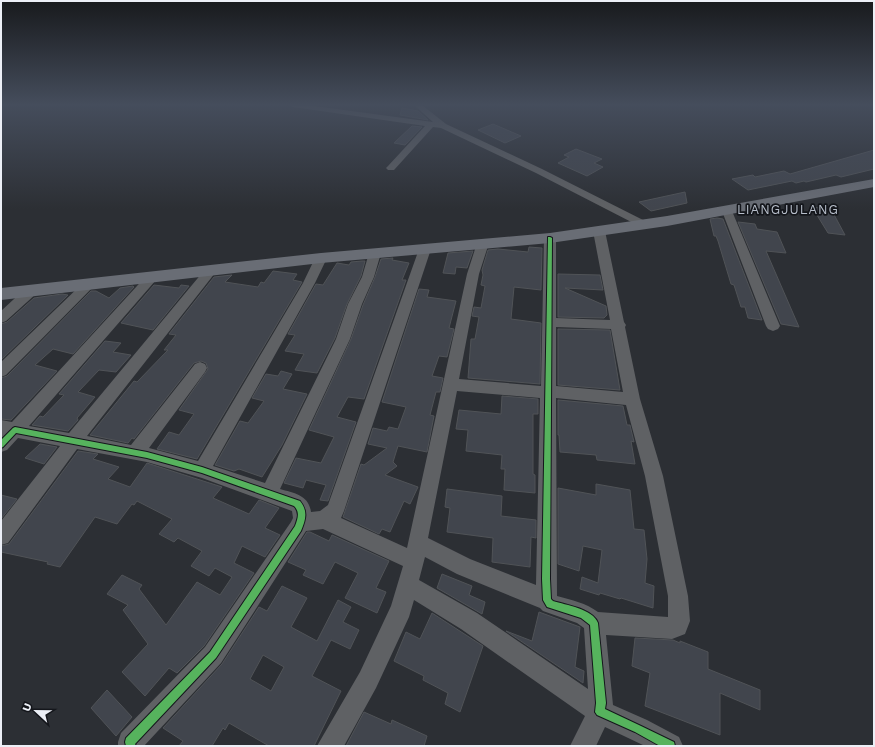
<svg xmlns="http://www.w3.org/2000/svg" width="875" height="747" font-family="'Work Sans',sans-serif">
<rect width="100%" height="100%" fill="#2c2f34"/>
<path fill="#41454d" stroke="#505357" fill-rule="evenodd" d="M402 108 418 111 428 120 400 115Z
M493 124 521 136 505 143 478 130Z
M412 126 422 127 405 145 394 143Z
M576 149 602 159 594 163 603 167 587 176 558 163 569 157 564 155Z
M874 150V169L841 177 836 175 806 182 804 181 796 183 792 181 748 190 732 179 753 175 755 177 784 171 790 174Z
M685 192 687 203 651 211 639 202Z
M812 207 831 209 845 235 828 233Z
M717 218 723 219 762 320 748 318 745 307H741L734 285 731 284 718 241 716 236H714L710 219Z
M738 222 755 224 757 229 777 232 786 253 766 251 799 327 781 324Z
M529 247 542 248 541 290 514 287 511 319 541 323 540 384 468 378 471 339H475L479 317 472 316 474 307 481 308 485 286 481 285 483 275 482 270 488 250 498 249 528 252Z
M473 251 467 268 456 267 455 274 443 273 448 253Z
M393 258 392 260 409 263 402 280H406L364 399 348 397 337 417 356 422 328 501 320 500 326 485 306 480 303 488 284 483 296 458 321 463 334 437 309 430 351 339 363 305 375 277 381 259Z
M362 261H365L361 276 347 304 335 338 317 373 295 370 304 354 285 351 295 335 288 334 316 284 323 285 337 263 349 265 351 262Z
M273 271 297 274 293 280 302 282 197 459 157 449 169 432 179 435 194 414 179 410 208 369 206 363 201 361 194 363 134 439 132 438 128 443 90 435 134 381 137 382 168 350H164L176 335 169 334 214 277 232 275 225 282 258 287 261 282 264 283Z
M558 274 600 275 603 290 565 288 606 306 607 315 604 318 558 317Z
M154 285 179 288 181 285 189 286 153 330 121 323Z
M133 286 134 287 73 354 53 349 35 365 57 371 11 420 1 419V378L7 376 91 291H96L109 298 120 288Z
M419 289 429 290 427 297 456 301 449 328 454 329 447 357 439 356 432 376 443 378 440 392H436L430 415 434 416 427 452 398 446 393 462 397 466 385 475 418 487 410 504 404 501 390 532 382 529 379 534 343 517 361 464 364 465 387 448 368 444 373 428 387 431 389 427 398 429 406 407 382 402Z
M62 294 68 295 1 360V324L7 322 34 298Z
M558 329 610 330 620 390 558 385Z
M105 341 121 343 113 352 131 355 116 372 99 370 78 392 95 397 77 418 78 420 68 431 32 425 40 416 43 417 64 395 59 394Z
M281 371 292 374 283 389 307 394 282 445 262 477 239 469 234 471 215 465 240 421 248 423 264 401 252 398 266 374 278 376Z
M502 396 538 399V414H533V474L535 475V493L504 490 505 469H501L502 455 466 451 468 430 456 429 459 410 501 414Z
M558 400 623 406 627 425H630L634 442 631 441 635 464 597 460 596 455 560 452 559 435H558Z
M40 444 57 447 44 464 25 458Z
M78 451 98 454 93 459 119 467 108 479 130 487 147 463 222 487 213 498 249 514 259 500 279 508 265 528 280 535 265 557 242 546 234 563 254 573 204 646 177 673 169 668 145 696 122 672 148 644 123 610 128 605 107 594 122 575 142 585 139 589 166 625 197 582 220 595 232 577 215 568 209 576 191 566 202 551 178 538 174 542 159 534 172 519 137 501 134 505 132 504 117 524 95 517 60 567 47 564 48 562 1 552V546L9 544Z
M596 484 630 490 634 529 644 530 647 559 645 583 654 586 653 608 621 598 620 599 600 593 599 595 580 589 582 577 598 583 602 550 583 546 579 571 558 564V488L596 495Z
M447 489 502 496 501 516 536 520V538L531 537 530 567 492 562 493 538 447 532 450 508 445 507Z
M1 495 17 499 1 519Z
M307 532H310L329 541 332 535 389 561 376 588 386 592 377 613 345 598 358 573 335 562 323 584 303 575 306 570 288 562Z
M442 574 472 586 469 595 485 602 482 614 437 588Z
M282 586 307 598 291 627 317 641 338 600 351 607 343 622 359 630 350 649 331 640 312 676 341 691 314 746H269L229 723 225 730 223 728 212 746H179L183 741 163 728 222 664 259 607 267 611ZM263 655 284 667 271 691 250 679Z
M539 612 580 627 575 667 584 671 583 683 506 631 532 641Z
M432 613 483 646 460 712 445 704 448 693 423 680 424 676 394 661 406 632 420 639Z
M635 638 673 640 680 643V641L708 652V669L760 690V710L720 693V735L645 706 650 673 632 666Z
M107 690 132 717 116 736 91 708Z
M364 712 391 724 392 720 427 736 424 746H346Z"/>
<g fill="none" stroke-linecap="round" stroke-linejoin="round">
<path fill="#5f6164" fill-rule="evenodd" d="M289 105H307L433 122 414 105H422L446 124 542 169 649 223 651 225 645 228 641 227 536 173 441 128 433 127 394 170H388L386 168 388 166 425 126 293 107Z
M727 208 732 211 780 326 778 329 773 331 768 329 766 326 722 211Z
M599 228 605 231 624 322 626 325 625 327 640 399 663 476 688 596 690 621 685 634 672 639 606 635 613 705 647 720 679 737 683 746H645L605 727 596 746H570L585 716 461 629 414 600 409 617 376 688 344 746H317L360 672 391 606 403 566 323 529 306 531 221 663 144 746H118V742L121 733 205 647 291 522 293 518 292 511 202 478 147 462 77 449 8 543 1 545V521L60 446 18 438 7 450 1 452V420L12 422 148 274H156L158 277 156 280 29 426 69 433 207 267H215L217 270 215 273 87 436 131 445 195 364 200 362 205 364 207 368 205 372 149 448 198 461 303 283 315 258 317 255H325L327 258 315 283 213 466 265 483 336 339 348 304 362 277 369 253 371 251H379L381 253 374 277 362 304 350 339 280 489C294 493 309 495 311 512L320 511 328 505 419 249 421 247H429L431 249 344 511 341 518 407 548 467 274 477 243 479 241H487L489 243 479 274 459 379 541 386 544 238 546 236H554L556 238V318L610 320 593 231ZM556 327 611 329 623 392 556 386ZM457 391 540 398 536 585 470 559 428 538ZM556 398 626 405 645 476 668 596V617L598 612C586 603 572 600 557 596ZM425 557 457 574 540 608 543 611 577 623 584 628 588 689 477 613 419 580Z
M90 279 94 280 96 283 94 286 6 375 1 377V362L86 280Z
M32 286 37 287 38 290 37 293 6 321 1 323V311L27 287Z"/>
<path fill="#696d75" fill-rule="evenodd" d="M874 179V187L667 226 550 243 321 263 1 300V288L321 253 550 233 667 216Z"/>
<defs>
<path id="cycleway" d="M548 237H550L552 238 550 579 551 599 553 601C566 605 593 609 598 623L606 703 605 709 641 726 674 742 675 746H660L635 732 597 715 595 712 596 703 590 625 581 618 547 607 543 600 542 579Z
M15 427 147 452 202 467 300 501C308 511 306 519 301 531L216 658 135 744 136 746H126L125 742 126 738 210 652 295 526C298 518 300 512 294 506L202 473 147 458 16 433 3 447 1 448V440L13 428Z"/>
</defs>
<use href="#cycleway" stroke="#14161b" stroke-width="2"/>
<use href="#cycleway" fill="#56b35d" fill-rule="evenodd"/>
</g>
<linearGradient id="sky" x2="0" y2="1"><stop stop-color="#181a1d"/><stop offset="0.5" stop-color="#454d5c"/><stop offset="1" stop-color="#454d5c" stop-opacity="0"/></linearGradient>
<rect width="875" height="209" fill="url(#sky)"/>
<g text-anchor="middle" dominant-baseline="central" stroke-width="3.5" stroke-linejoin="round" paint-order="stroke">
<g font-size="13" letter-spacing="1" fill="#b8bfcb" stroke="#14161b">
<text x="788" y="209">LIANGJULANG</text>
</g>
</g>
<rect width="875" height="747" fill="none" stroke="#eceff6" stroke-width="4"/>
<g transform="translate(36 711) rotate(292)" stroke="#14161b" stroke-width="3" paint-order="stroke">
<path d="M0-3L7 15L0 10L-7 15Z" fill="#eceff6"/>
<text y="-6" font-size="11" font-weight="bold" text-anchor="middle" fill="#eceff6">U</text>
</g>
</svg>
